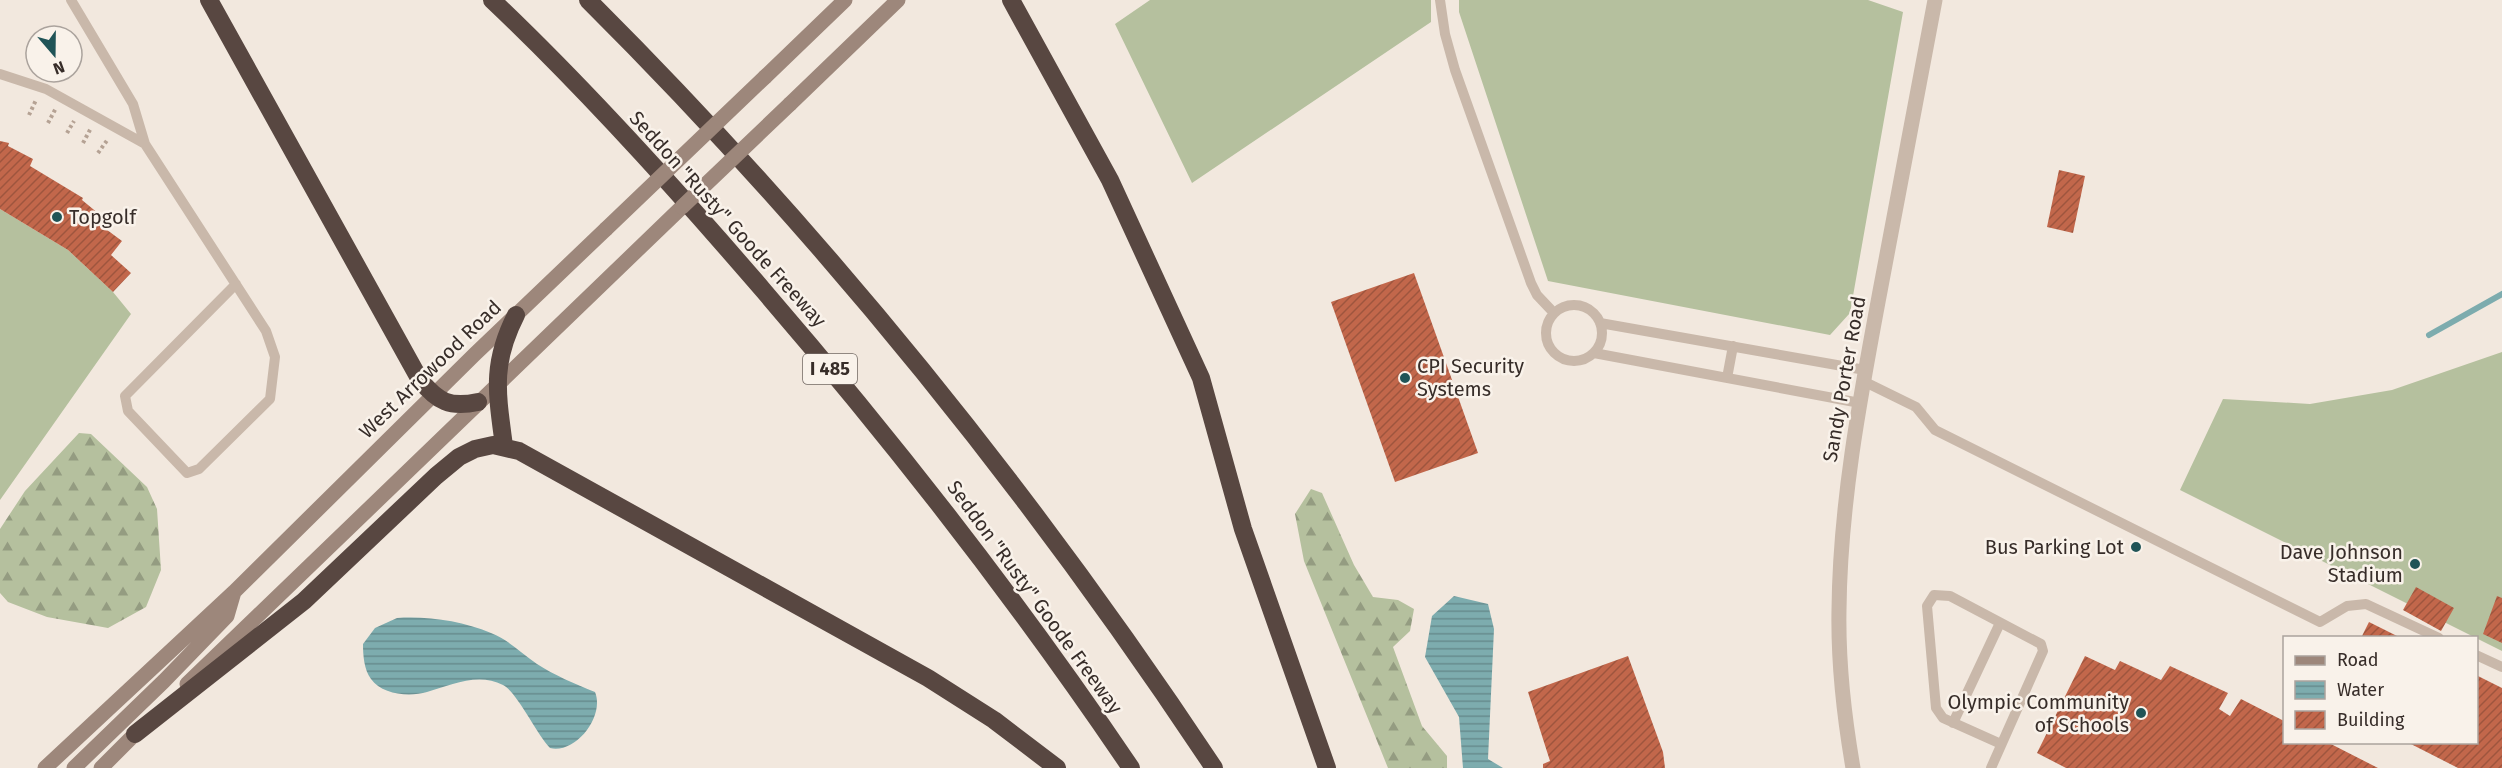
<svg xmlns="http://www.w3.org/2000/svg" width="2502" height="768" font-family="'Fira Sans',sans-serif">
<defs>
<pattern id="forest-firs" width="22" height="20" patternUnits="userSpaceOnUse" patternTransform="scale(1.5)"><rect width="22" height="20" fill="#b5c09e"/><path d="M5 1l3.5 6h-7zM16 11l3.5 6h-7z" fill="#949c81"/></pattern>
<pattern id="water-rules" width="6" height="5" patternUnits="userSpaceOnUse" patternTransform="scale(1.5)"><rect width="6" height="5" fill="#7dacae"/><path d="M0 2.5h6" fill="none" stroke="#678c8e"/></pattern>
<pattern id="building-hatch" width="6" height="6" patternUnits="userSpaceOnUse" patternTransform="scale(1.5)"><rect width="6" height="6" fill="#c2674b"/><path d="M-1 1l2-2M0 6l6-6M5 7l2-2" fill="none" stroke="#9e553e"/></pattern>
</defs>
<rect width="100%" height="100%" fill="#f2e8de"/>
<path fill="#b5c09e" d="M1150 0H1431V22L1192 183 1115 24Z
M1459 0H1868L1903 12 1850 313 1830 335 1548 281 1459 12Z
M0 209 68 250 113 292 131 314 0 500Z
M2502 352V651L2180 490 2223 399 2310 404 2392 390Z"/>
<path fill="url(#forest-firs)" d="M79 433 91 434 147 487 157 509 161 570 146 607 108 628 47 617 8 602 0 593V529L25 491Z
M1311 489 1322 493 1354 565 1373 597 1398 600 1414 609 1410 631 1393 647 1422 726 1447 756V768H1388L1304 561 1295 514Z"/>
<path fill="url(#water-rules)" d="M1454 596 1488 604 1494 629 1488 759 1503 768H1463L1459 717 1425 657 1432 616Z
M397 618C428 616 462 621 491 633 509 640 521 653 537 664 554 675 575 684 595 692 605 716 576 754 550 748 536 733 517 692 503 685 478 672 451 685 427 692 410 697 382 695 371 679 364 670 363 655 363 644L375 628Z"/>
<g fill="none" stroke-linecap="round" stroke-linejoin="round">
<path stroke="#7dacae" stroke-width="6" d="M2429 335 2502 294"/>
</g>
<path fill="url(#building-hatch)" d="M0 141 9 143 8 146 33 159 30 166 83 198 82 200 99 214 95 221 122 241 111 255 131 273 113 292 68 250 0 209Z
M2059 170 2085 176 2073 233 2047 227Z
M1414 273 1478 453 1395 482 1331 302Z
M2416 587 2454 608 2441 631 2403 610Z
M2497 596 2502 598V643L2483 634Z
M2369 622 2401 638H2361Z
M1628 656 1663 752 1665 768H1543V764L1550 761 1528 692Z
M2085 656 2115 670 2120 661 2161 680 2170 666 2228 693 2219 709 2230 716 2241 699 2284 721V742H2327L2378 768H2066L2037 753Z
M2476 675 2502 688V768H2458L2407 742H2476Z"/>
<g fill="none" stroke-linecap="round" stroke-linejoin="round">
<path stroke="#b5a294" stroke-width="4" stroke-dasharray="3 3" stroke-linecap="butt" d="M29 115 36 100
M48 123 56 108
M67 133 74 121
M83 143 91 128
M98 153 108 139"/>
<path stroke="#c9b8aa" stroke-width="10" d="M71 0 133 104 145 144
M1440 0 1445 34 1455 70 1531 283 1537 295 1554 313
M0 74 46 89 145 144 266 331 275 357 270 399 199 469 187 473 128 411 125 396 236 284
M1546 333a28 28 0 1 1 56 0a28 28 0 1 1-56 0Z
M1600 323 1865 370
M1594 353 1860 403
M1727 378 1733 346
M1863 381 1916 407 1935 430 2320 622 2347 606 2366 604 2439 638
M2476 655 2502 667
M1953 723 2000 623
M1991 768 2043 651 2041 644 1950 596 1934 595 1927 606 1936 708 1943 718 2001 744"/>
<path stroke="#c9b8aa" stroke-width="15" d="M1853 768C1844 716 1838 663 1839 610 1840 501 1861 393 1881 286 1899 191 1917 95 1935 0"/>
<path stroke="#9d877b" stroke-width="15" d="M765 77 845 0
M790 104 898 0
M187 684 682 207
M45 768 234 592 475 354 606 229
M74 768 164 681 227 616 234 592
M101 768 143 726"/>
<path stroke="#584741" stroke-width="18" d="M209 0 420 380C438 402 450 408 478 402
M492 0C588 91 677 190 763 290 895 443 1018 601 1131 768
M588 0C823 234 1031 492 1214 768
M1011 0 1110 180 1201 378 1243 529 1327 768
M504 446C497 393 491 364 516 315
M135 734 304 601 436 476 459 457 475 449 493 445 519 451 928 678 994 720 1057 768"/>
<path stroke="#9d877b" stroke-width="15" d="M682 207 790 104
M606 229 765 77"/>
</g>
<g fill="#205457" stroke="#f9f2ea" stroke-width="2">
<circle cx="57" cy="217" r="6"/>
<circle cx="1405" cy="378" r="6"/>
<circle cx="2136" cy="547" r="6"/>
<circle cx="2415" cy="564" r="6"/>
<circle cx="2141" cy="713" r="6"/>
</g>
<g text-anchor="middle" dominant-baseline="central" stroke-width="5" stroke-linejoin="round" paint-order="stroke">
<rect fill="#f9f2ea" stroke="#716863" stroke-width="1.5" x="803" y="354" width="54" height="30" rx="4.5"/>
<g font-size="18" font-weight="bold" fill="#372d29">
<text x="830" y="369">I 485</text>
</g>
<g font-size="20" fill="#372d29" stroke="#f9f2ea" text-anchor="end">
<text x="69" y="217" text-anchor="start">Topgolf</text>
<text x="1417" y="366" text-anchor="start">CPI Security<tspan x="1417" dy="23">Systems</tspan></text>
<text x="2124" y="547">Bus Parking Lot</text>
<text x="2403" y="552">Dave Johnson<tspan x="2403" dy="23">Stadium</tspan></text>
<text x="2129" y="702">Olympic Community<tspan x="2129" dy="23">of Schools</tspan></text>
</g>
<g font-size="20" fill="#372d29" stroke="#f9f2ea">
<text transform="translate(728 219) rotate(48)">Seddon "Rusty" Goode Freeway</text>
<text transform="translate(430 369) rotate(-44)">West Arrowood Road</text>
<text transform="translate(1844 379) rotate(-80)">Sandy Porter Road</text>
<text transform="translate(1035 597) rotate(54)">Seddon "Rusty" Goode Freeway</text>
</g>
</g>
<rect x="2283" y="636" width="195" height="108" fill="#f9f2ea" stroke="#aba39d" stroke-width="1.5"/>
<rect x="2295" y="656" width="30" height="9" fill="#9d877b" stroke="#aba39d" stroke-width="1.5"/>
<text x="2337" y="666" font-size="18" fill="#372d29">Road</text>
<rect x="2295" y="681" width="30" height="18" fill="url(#water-rules)" stroke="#aba39d" stroke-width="1.5"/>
<text x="2337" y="696" font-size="18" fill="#372d29">Water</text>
<rect x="2295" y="711" width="30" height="18" fill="url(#building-hatch)" stroke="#aba39d" stroke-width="1.5"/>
<text x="2337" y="726" font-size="18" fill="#372d29">Building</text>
<g transform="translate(54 54) rotate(160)"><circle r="28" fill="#f9f2ea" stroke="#aba39d" stroke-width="1.5"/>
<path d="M0-4.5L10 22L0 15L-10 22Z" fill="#205457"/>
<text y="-9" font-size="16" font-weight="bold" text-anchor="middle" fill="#372d29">N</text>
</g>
</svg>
